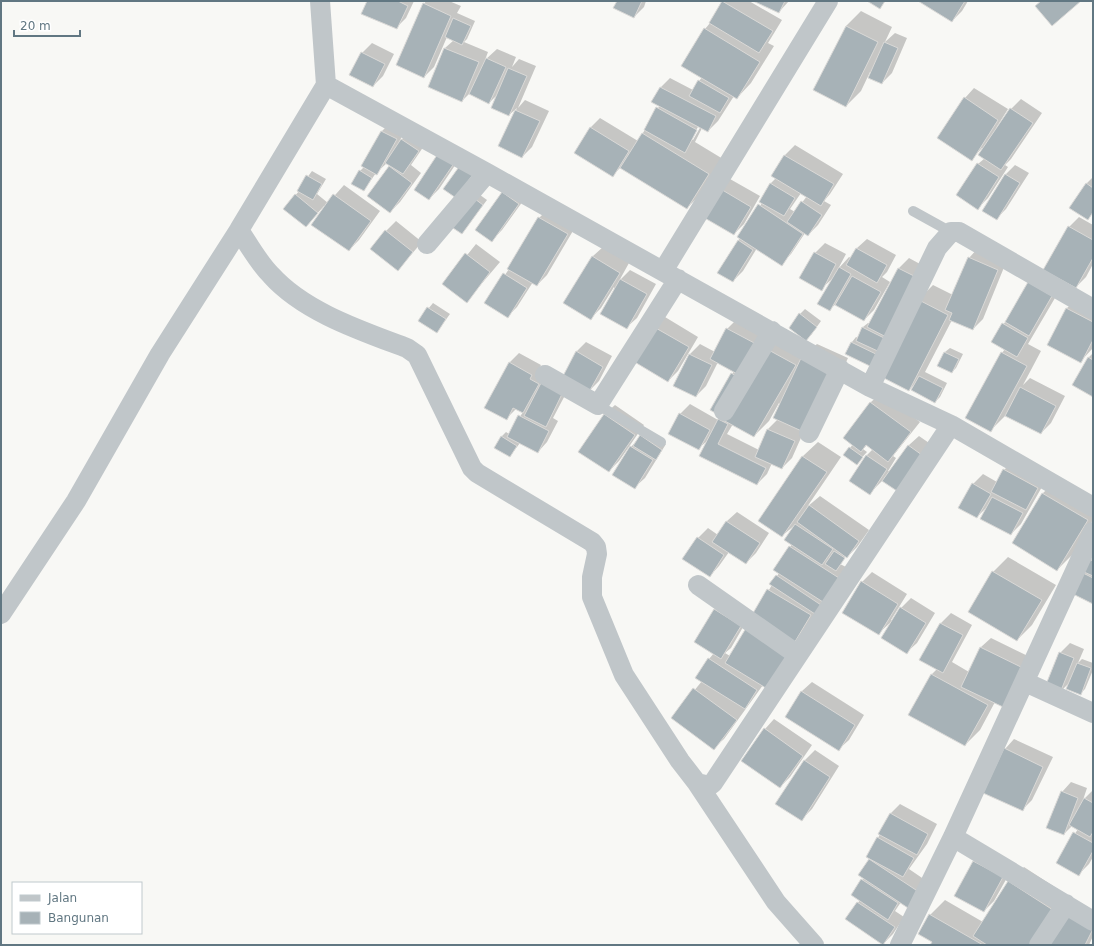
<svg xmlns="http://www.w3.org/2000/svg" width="1094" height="946" font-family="'DejaVu Sans',sans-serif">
<rect width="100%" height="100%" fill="#f8f8f5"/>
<path fill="#0003" fill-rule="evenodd" d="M368 1H414L406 18 396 28Z
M426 1H449L461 6 457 13 475 21 467 39 464 42 488 52 485 60 497 49 516 57 512 67 519 59 536 66 518 108 525 100 549 111 532 147 522 157 499 146 517 108 509 115 499 93 489 103 470 93 462 101 429 87 445 48 454 40 447 37 434 67 424 77V4Z
M618 1H646L644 7 634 17Z
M723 1H749L782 20 768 43 774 46 751 83 737 98 734 96 718 121 708 131 702 128 695 142 723 159 702 193 687 208 621 167 613 175 590 128 600 118 638 141 660 105V88L670 78 693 90 702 77 705 29 710 23ZM699 125 701 126 693 140H691Z
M755 1H789L779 12Z
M920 1H968L962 11 952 21Z
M861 11 892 27 885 42 895 33 907 38 892 73 882 83 870 72 861 91 846 106 815 90 846 26Z
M372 43 394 54 383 76 373 86 362 53Z
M974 88 1008 109 996 128 997 129 1011 109 1021 99 1042 113 1011 159 1005 165 1008 167 988 198 978 208V164L985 158 982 148 972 159 965 98Z
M392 121 406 129 399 142 411 130 428 140 411 165 421 173 400 202 390 212 368 196 390 165 387 163 376 173 364 190 360 171 364 167 362 166 382 131Z
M795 145 843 174 830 194 824 201 831 205 818 225 808 235 805 233 791 254 781 264 757 248 743 271 733 281 738 241 762 203 770 184 776 178 772 176 785 155ZM801 193 807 196 795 212 790 209Z
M440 152H464L439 189 429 199Z
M1015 165 1029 173 1006 209 996 219 1003 177Z
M312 171 326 179 317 194 328 203 344 185 380 211 359 240 349 250 324 206 306 226 285 208 299 191 298 190Z
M1093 177V213L1088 219 1087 183Z
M730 179 760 196 744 224 734 234 704 216Z
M476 192 487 200 462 233Z
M503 193 528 194 502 230 492 240Z
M549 208 577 224 547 275 537 285 533 282 517 307 507 317 486 303 509 269 539 218Z
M1079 217 1093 225V264L1086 277 1076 287 1069 227Z
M396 221 422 242 398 270 386 231Z
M867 239 896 255 887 272 882 277 890 282 874 310 864 320 836 304 830 309 832 279 821 289 815 253 825 243 846 254 838 269 849 257 851 258 857 248Z
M476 244 500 262 467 301 444 284Z
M603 247 629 263 619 281 630 270 656 284 637 318 627 327 614 287 601 308 591 318 565 302 593 256Z
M978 248 1007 260 983 319 973 329 952 320 925 372 947 383 940 397 935 402 916 383 909 390 918 300 933 285 953 295 969 258Z
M909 258 931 270 879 362 846 354 852 342 856 337 858 338 863 327 868 323 870 324 899 268Z
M1062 286 1028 344 1041 351 1023 385 1030 378 1065 396 1051 423 1041 433 1006 415 990 431 1002 353 1005 349 992 342 1007 319Z
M1077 299 1093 307V348L1081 361 1067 308Z
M433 303 450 314 437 332 419 320Z
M805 309 821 321 811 335 800 314Z
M665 317 698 337 678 371 668 381 634 361Z
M737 319 767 335 712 409 734 371 718 362 706 386 696 396 674 386 690 354 700 344 715 352 727 329Z
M780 333 810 350 817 344 848 358 820 417 804 431 792 458 782 468 772 463 767 474 757 484 707 441 698 449 680 414 690 404 718 420 728 410ZM779 403 781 404 778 419 768 429 759 450 727 434 733 424 754 436 769 421Z
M586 342 612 356 599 381 589 391 572 382 553 418 558 421 547 442 538 452 520 443 510 456 501 437 506 432 509 434 523 412 516 409 506 419 509 363 519 353 541 365 539 369 563 377 576 352Z
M950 348 963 354 956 368 952 372 938 366 945 352Z
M1093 353V396L1088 358Z
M881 393 920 422 893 456 896 458 888 471H890L909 445 919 436 932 445 897 490 883 480 870 493 866 456 873 449 867 445 863 449 867 452 857 463 850 448 853 444 844 438 871 402Z
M615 405 644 425 619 461 609 471 605 414Z
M645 431 666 444 645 478 635 487 631 447Z
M818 442 841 457 807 507 820 496 869 530 857 547 848 556 847 553 840 564 848 568 800 645 763 685 724 739 714 748 672 718 702 681 709 659 714 653 715 610 725 600 750 615 731 648 725 653 730 656 779 573 775 570 792 544 785 540 796 524 782 536 759 520 803 456Z
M1014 460 1047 478 1021 524 1011 534 987 507 977 517 973 484 983 474 997 482 1004 470Z
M1058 479 1093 500V520L1072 555 1057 570 1013 543 1043 493Z
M737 512 769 533 756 553 746 563 729 552 719 566 710 576 698 538 708 528 718 535 727 521Z
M1093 556V603L1074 594Z
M1008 557 1056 585 1032 625 1017 640 970 612 993 572Z
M872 572 907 594 891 620 893 621 901 608 911 598 935 613 917 643 907 652 892 621 878 634 843 613 862 582Z
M951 613 972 625 952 662 969 672 981 647 991 638 1032 658 995 702 980 730 965 745 909 715 932 674 937 669 921 660 941 623Z
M1070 643 1084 649 1078 663 1082 659 1093 663V670L1085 689 1080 694 1070 682 1060 692V653Z
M812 682 864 715 849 740 839 749 786 716 802 691Z
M774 719 812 745 790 777 780 787 765 729Z
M1014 739 1053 757 1032 800 1022 810 1005 749Z
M815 750 839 766 812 809 802 819 777 804 805 760Z
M1071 782 1087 788 1083 800 1093 790V857L1089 864 1079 874 1057 862 1078 829 1072 826 1064 834 1062 792Z
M900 804 937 824 927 844 909 869 928 882 901 902 895 911 904 917 893 934 883 944 846 919 860 900 852 895 864 878 878 838 890 814Z
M974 861 1013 867 994 901 984 911 955 895Z
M1024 867 1067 895 1034 945H931L933 942 930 915 945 900 983 922 1009 882Z
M1093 914V936L1089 945H1048Z"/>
<path fill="#a7b2b7" stroke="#dad9d7" d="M367 1H398L408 6 397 29 361 14Z
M617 1H642L634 18 613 8Z
M722 1 773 31 759 53 709 23Z
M753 1H785L779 13Z
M867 1H885L880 9Z
M918 1H965L952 22Z
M1041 1H1081L1052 26 1035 6Z
M423 3 451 16 424 78 396 65Z
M453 18 471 26 462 45 445 37Z
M846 26 878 42 846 107 813 90Z
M704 28 760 62 737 99 681 66Z
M884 42 898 48 882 84 868 78Z
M444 48 479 62 462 102 428 87Z
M361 52 385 64 373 87 349 75Z
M486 58 506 67 489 104 469 94Z
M508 68 527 76 509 116 491 108Z
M698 80 729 98 720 113 689 96Z
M660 87 716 116 708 132 651 102Z
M964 97 998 120 972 161 937 138Z
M656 107 697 130 685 153 644 130Z
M1010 108 1033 123 1001 170 978 155Z
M515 110 540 121 522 158 498 146Z
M590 127 629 151 613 177 574 153Z
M381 131 397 139 377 175 361 166Z
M642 133 709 174 687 209 620 168Z
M401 139 419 151 403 174 385 163Z
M439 152 455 162 429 200 414 190Z
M784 155 834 184 821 206 771 176Z
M977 163 999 177 978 210 956 195Z
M461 164 474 173 456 198 443 189Z
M389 166 412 183 390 213 367 196Z
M359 170 372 178 364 191 351 184Z
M1005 174 1020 183 997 220 982 211Z
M306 175 322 184 313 200 297 191Z
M770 183 795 198 784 216 759 202Z
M1086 183 1093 188V212L1088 220 1069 208Z
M719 188 751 207 734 235 703 217Z
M502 192 519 204 492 242 475 230Z
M295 194 318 213 306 227 283 209Z
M333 194 371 221 349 251 311 225Z
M471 196 483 205 462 234 450 226Z
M801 201 822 215 808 236 787 222Z
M758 204 803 234 782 266 737 237Z
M538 217 568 234 537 286 507 269Z
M1068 226 1093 240V258L1076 288 1043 270Z
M385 230 413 252 398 271 370 249Z
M738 240 753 250 733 282 717 273Z
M856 248 887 265 877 283 846 265Z
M814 252 836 264 822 291 799 278Z
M465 253 490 272 467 303 442 284Z
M592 256 620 273 591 320 563 303Z
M968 257 998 270 973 330 949 320 952 313 945 310Z
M839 267 851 274 830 311 817 304Z
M898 268 922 280 890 339 867 327Z
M503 273 527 288 508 318 484 303Z
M852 276 881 292 864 321 835 305Z
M620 279 647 294 627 329 600 314Z
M1028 282 1052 296 1029 336 1005 322Z
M917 299 948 315 909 391 878 375Z
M427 307 446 319 437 333 418 321Z
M1066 308 1093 322V340L1081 363 1047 345Z
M799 313 817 327 806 341 789 328Z
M1002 323 1028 338 1017 357 991 342Z
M654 327 689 347 668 382 633 361Z
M862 327 888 340 882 353 856 341Z
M726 328 758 345 741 376 710 359Z
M851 342 880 356 874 368 845 354Z
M765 348 796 365 754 437 723 420Z
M576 351 603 367 589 392 562 378Z
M944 352 959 359 952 373 937 366Z
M1001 352 1027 366 991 432 965 418Z
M689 354 712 365 696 397 673 386Z
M1088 357 1093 360V397L1072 385Z
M801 358 834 373 806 433 773 418Z
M509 362 532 375 530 379 539 384 523 413 513 408 507 420 484 408Z
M731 373 740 378 719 415 710 410Z
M919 376 943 388 935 403 911 390Z
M542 381 563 392 546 427 524 416Z
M1020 387 1056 406 1041 434 1005 416Z
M870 402 911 432 888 462 866 445 861 452 843 438Z
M679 413 710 430 699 450 668 434Z
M604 414 635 435 609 472 578 452Z
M518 415 549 431 538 453 507 437Z
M718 419 728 424 718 444 766 468 757 485 699 456Z
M767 429 795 441 782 469 755 457Z
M640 435 662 450 656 460 633 446Z
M501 436 517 446 510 457 494 448Z
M908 445 922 455 897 491 882 481Z
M630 446 653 460 635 489 612 475Z
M849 447 863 457 857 465 843 455Z
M866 455 887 469 870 495 849 481Z
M802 456 827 472 782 537 758 521Z
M1003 469 1038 488 1026 510 991 492Z
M972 483 991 494 977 518 958 508Z
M1042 493 1088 520 1057 571 1012 543Z
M992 497 1023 513 1011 535 980 519Z
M809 505 859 541 847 558 797 522Z
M726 521 760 543 746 564 712 542Z
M795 524 833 549 822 565 784 540Z
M697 537 724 555 710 577 682 559Z
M789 546 839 578 823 602 773 570Z
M834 551 845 558 836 571 825 564Z
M1089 559 1093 561V576L1084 572Z
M992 571 1042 600 1017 641 968 612Z
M1083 573 1093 578V604L1073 594Z
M776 575 821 605 815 614 769 584Z
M861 581 898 604 879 635 842 613Z
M767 589 811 615 793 645 749 620Z
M900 607 926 623 907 654 881 638Z
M714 609 741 626 721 659 694 642Z
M940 623 963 635 943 673 919 660Z
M746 628 791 655 769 690 725 663Z
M980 647 1023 668 1003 707 961 687Z
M1059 652 1074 658 1060 693 1045 687Z
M708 658 757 690 745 709 695 678Z
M1077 663 1091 668 1081 695 1066 689Z
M931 674 988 705 965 746 908 715Z
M693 688 737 720 714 750 671 718Z
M801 691 855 725 839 751 785 717Z
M764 728 803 756 780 788 741 761Z
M1004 748 1043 767 1023 811 983 793Z
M804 760 830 777 802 821 775 804Z
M1061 791 1078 798 1064 835 1046 828Z
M1084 798 1093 803V832L1090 837 1069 825Z
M890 813 928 834 917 855 878 834Z
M1073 832 1093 843V851L1079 876 1056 863Z
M877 837 914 858 903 877 866 857Z
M869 859 919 892 908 908 858 875Z
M973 861 1003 877 984 912 954 896Z
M861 879 898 903 888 920 851 895Z
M1008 881 1053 910 1030 945H987L973 936Z
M857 902 895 927 883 945 845 919Z
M929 914 983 945H930L932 942 918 934Z
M1063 914 1093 929 1085 945H1047Z"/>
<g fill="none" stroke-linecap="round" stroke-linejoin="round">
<path stroke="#c0c6c9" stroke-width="10" d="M913 211 951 232
M598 405 661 442"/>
<path stroke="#c0c6c9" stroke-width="20" d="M326 85 487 173 870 387 951 425 1093 507
M239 230C249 245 258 262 271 275 304 312 362 331 407 348L417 355 472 468 477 473 592 542 596 547 597 554 592 577V597L624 675 680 761 697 783 709 786 713 783 951 425
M427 244 487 173
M663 271 828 1
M545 375 598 405 678 279
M870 387 937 248 951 232H959L1093 309
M724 411 772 331
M809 433 840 369
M698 585 798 655
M1 614 76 501 160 354 239 230 326 85 320 1
M1025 682 1093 713
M697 783 776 902 814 945
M953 837 1093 921
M900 945 953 837 1093 532
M1039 945 1066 904"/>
</g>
<rect width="1094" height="946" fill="none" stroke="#617782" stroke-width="4"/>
<rect x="12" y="882" width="130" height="52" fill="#ffffff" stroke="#c0c9cd"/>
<rect x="20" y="895" width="20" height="6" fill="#c0c6c9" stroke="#c0c9cd"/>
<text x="48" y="902" font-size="12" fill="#617782">Jalan</text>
<rect x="20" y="912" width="20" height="12" fill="#a7b2b7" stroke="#c0c9cd"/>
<text x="48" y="922" font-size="12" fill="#617782">Bangunan</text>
<path d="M14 30v6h66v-6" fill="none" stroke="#617782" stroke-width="2"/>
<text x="20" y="30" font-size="12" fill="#617782" stroke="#ffffff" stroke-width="3" paint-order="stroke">20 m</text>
</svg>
